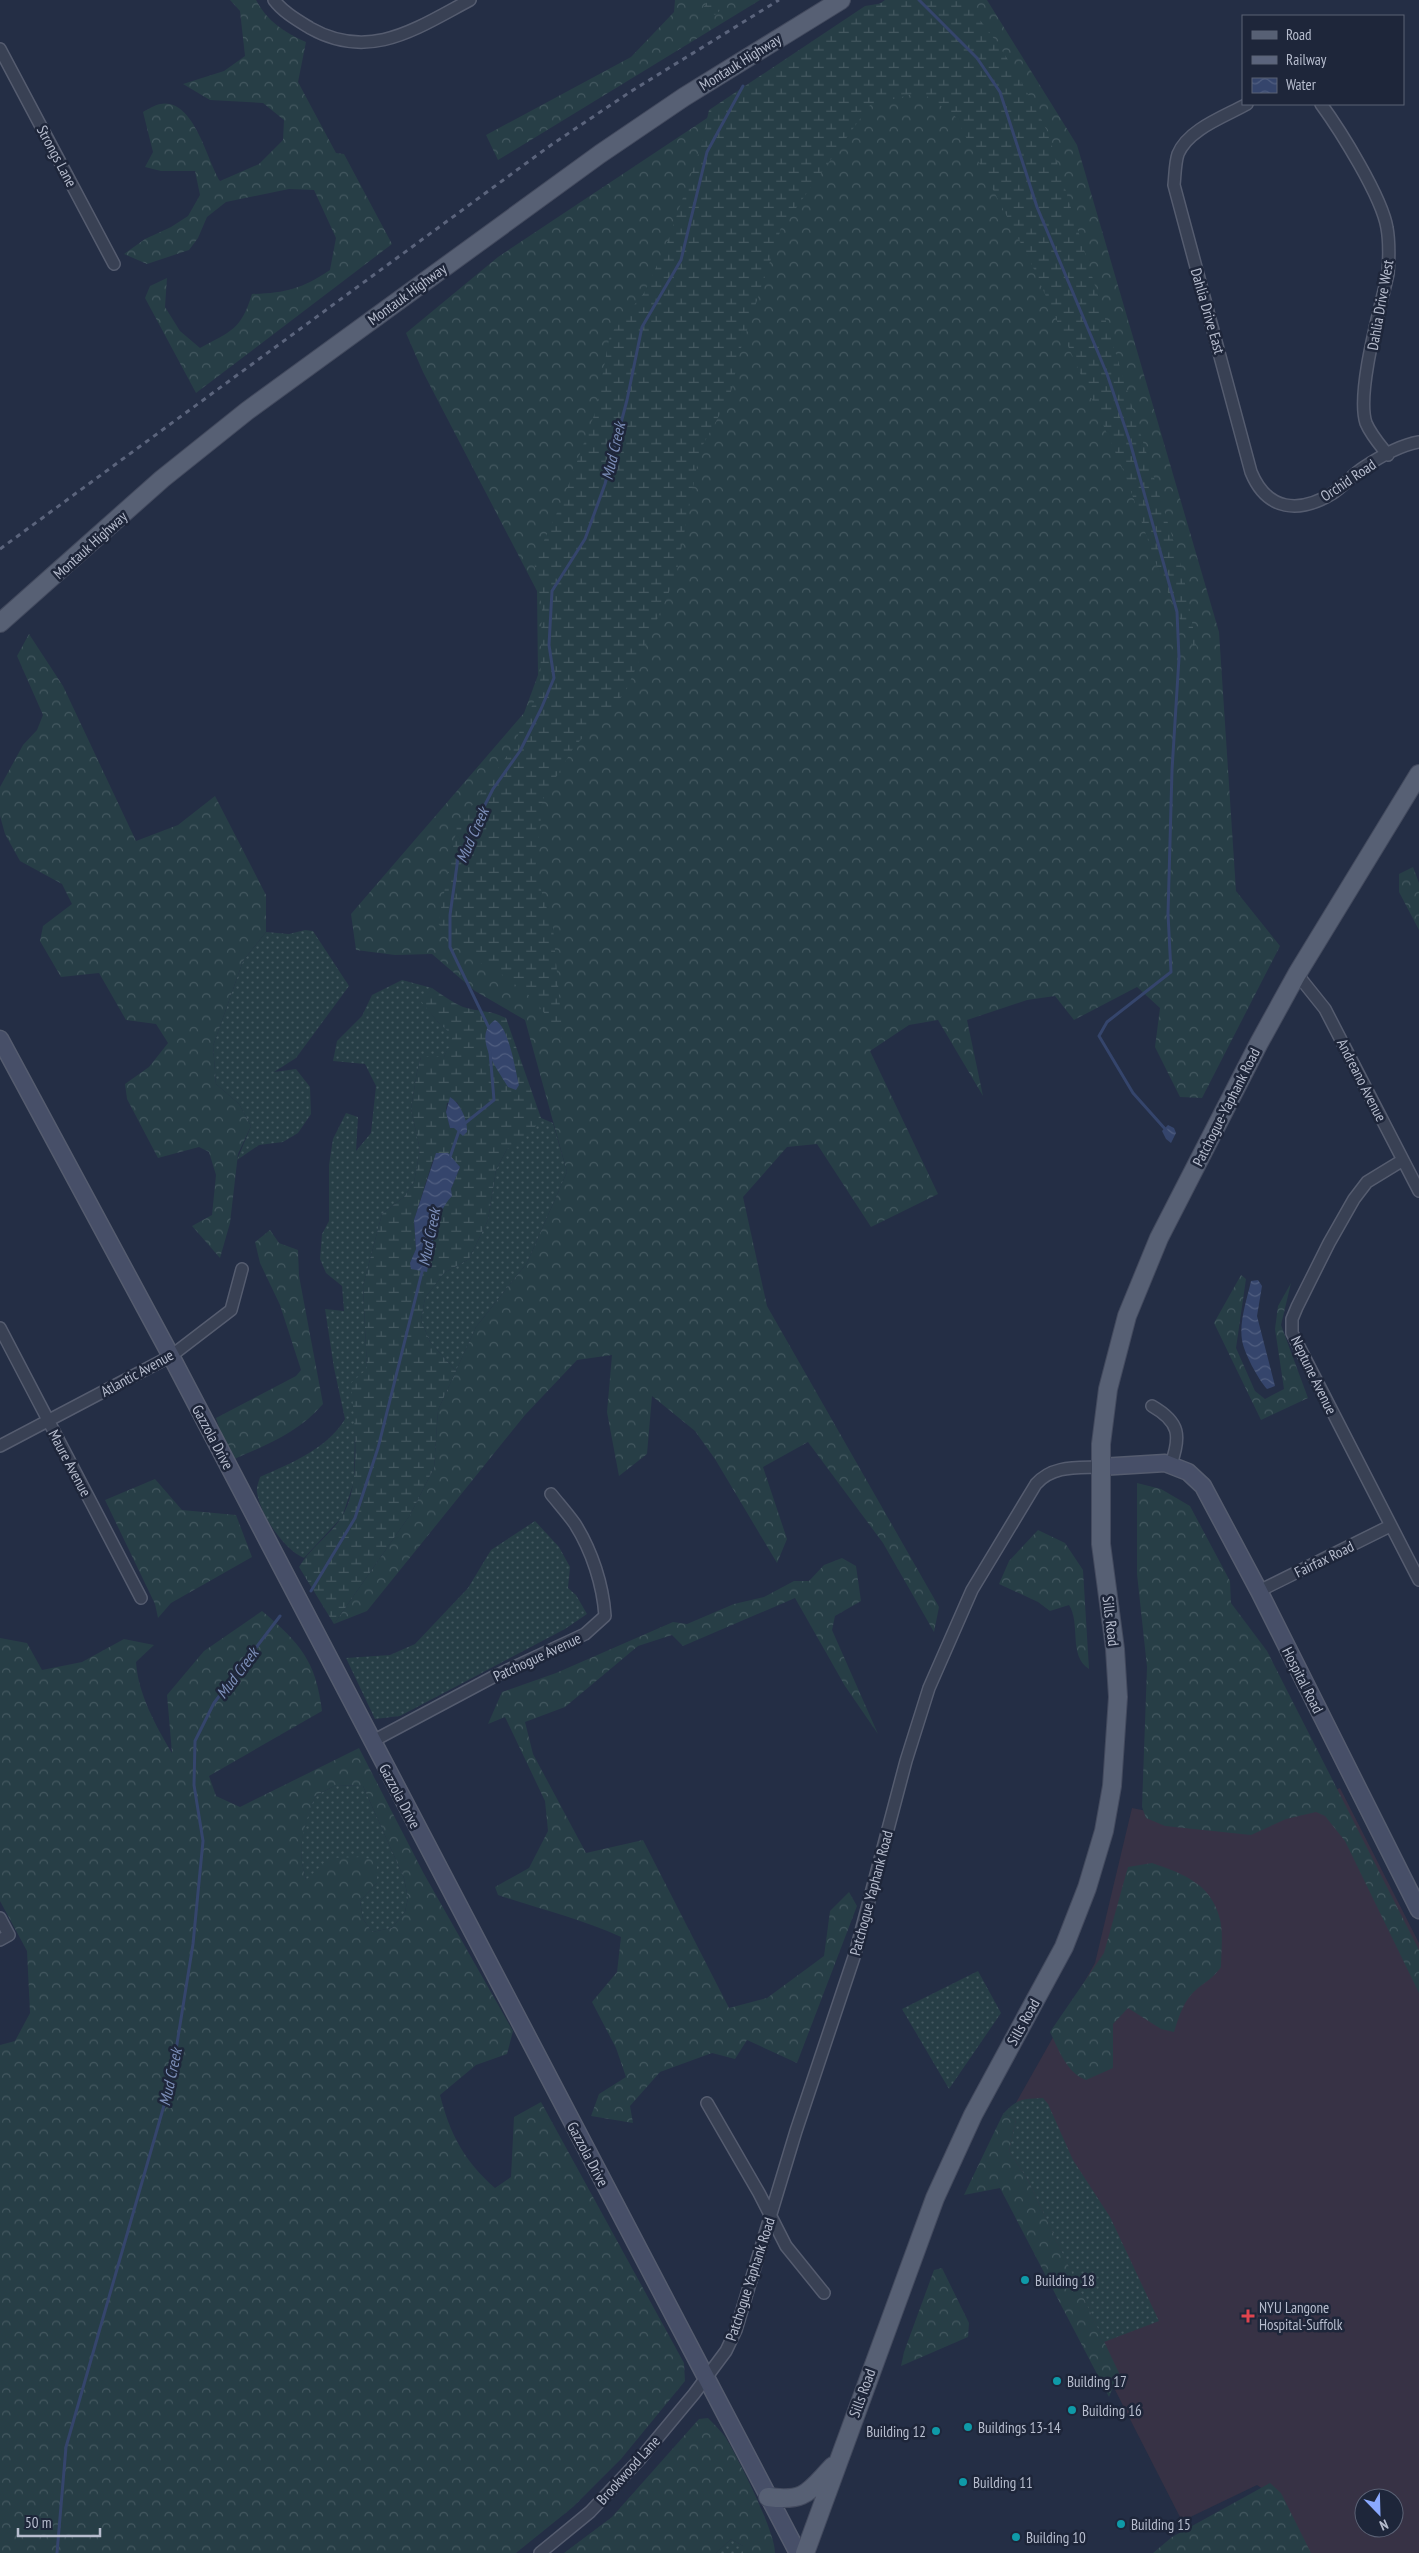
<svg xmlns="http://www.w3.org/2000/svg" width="1419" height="2553" font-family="'PT Sans Narrow',sans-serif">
<defs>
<pattern id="grass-dots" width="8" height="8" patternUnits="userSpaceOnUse" patternTransform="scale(1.25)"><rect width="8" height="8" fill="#273e46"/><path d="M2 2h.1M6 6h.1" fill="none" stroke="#445860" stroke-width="1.8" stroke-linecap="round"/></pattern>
<pattern id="forest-crowns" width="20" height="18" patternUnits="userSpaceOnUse" patternTransform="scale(1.25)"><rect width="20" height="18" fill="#273e46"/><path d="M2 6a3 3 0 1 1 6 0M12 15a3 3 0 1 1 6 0" fill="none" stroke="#445860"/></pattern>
<pattern id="wetland-marsh" width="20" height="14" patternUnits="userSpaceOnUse" patternTransform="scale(1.25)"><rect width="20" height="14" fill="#273e46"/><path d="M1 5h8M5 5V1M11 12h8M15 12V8" fill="none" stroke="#445860"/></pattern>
<pattern id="water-waves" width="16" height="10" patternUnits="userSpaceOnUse" patternTransform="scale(1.25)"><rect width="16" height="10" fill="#35456c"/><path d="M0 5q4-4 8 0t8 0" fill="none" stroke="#505e80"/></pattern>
</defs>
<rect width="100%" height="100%" fill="#242e45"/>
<path fill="#373245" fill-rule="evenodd" d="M1340 1788 1419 1943V2553H1301L1273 2496 1257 2485 1182 2521 991 2147 1095 1963 1132 1808 1237 1829H1248ZM1364 2498H1394V2528H1364Z"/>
<path fill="url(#grass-dots)" d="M305 930 313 931 349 986 296 1058 274 1072 296 1069 310 1087 311 1114 298 1133 283 1142 259 1145 237 1160 251 1126 239 1104 216 1084 213 1046 243 961 266 932 289 934Z
M402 980 432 988 422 1001 437 1021 454 1036 444 1057H421L417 1072 411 1109 420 1150 414 1182 404 1197 382 1214 363 1286 367 1369 355 1434 354 1482 342 1517 304 1558C284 1550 260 1514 257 1492 256 1488 259 1481 260 1477 291 1463 327 1449 345 1419L334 1368 325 1309 344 1311 342 1286 326 1273 320 1259 322 1234 329 1221V1165L333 1139 346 1113 358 1117 356 1151 371 1133 376 1086 365 1064 333 1061 337 1041 362 1016 372 995Z
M541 1118 553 1123 567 1172 527 1263 476 1327 456 1371 430 1342 421 1320 425 1298 444 1273 469 1259 488 1220 496 1170 507 1149Z
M535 1521 559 1547 570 1567 568 1588 576 1595 587 1614 565 1629 400 1716 375 1719 346 1658 390 1655 415 1644 468 1588 491 1550Z
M336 1785 363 1786 404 1878 408 1898 405 1912 392 1928 372 1932 363 1919 360 1901 377 1883 306 1880C296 1847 303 1827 315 1796Z
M978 1971 1001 2013 949 2089 902 2009Z
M1043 2098 1048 2104 1073 2160 1110 2217 1159 2321 1104 2342 1028 2180 1009 2151 1016 2120 1003 2114C1018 2098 1022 2099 1043 2098Z
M731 2539 743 2546V2553H716Z"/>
<path fill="url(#forest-crowns)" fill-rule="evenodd" d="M230 0H256C267 21 285 33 306 42L298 82 336 153 344 154 392 244 196 393 145 298 150 286 167 278 165 307 180 331 200 348C231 331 241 330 252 294 285 293 302 289 330 270L336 238 314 190 289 189 226 202 207 217 198 238 189 250 147 264 124 254 145 239 171 227 188 216 200 195 195 171H161L145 167 153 152 143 112C148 109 155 105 160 104 194 97 207 161 220 181L259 164 283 140 284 120 263 103 210 100 183 84 224 71 245 56 240 11Z
M675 0H760L498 160 486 135 631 57 674 12Z
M885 0H987L1077 145 1219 632 1236 891 1280 946 1202 1098 1180 1097 1155 1047 1160 1008 1137 987 1074 1020 1055 996 1027 1000 967 1020 983 1096 938 1020 909 1025 870 1051 938 1194 871 1227 817 1144 787 1147 743 1197 767 1306 939 1607 934 1632 883 1543 808 1442 763 1467 787 1539 777 1563 715 1459 695 1431 652 1396 647 1454 619 1476 607 1412 612 1355 577 1360 525 1415 367 1611 334 1624 410 1515 434 1468 438 1410 476 1327 527 1263 567 1172 525 1020 475 991 432 954 395 955 356 950 351 914 524 713 538 675 537 591 423 372 406 333 498 257Z
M29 634 63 686 136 841 178 825 215 796 266 895V932L243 961 213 1046 216 1084 239 1104 251 1126 238 1154 230 1223 220 1258 192 1226 212 1215 216 1175 209 1152 199 1147 158 1158 127 1099 125 1084 149 1067 168 1043 156 1024 126 1020 99 973 61 977 40 941 43 926 72 904 62 884 20 861 5 834 0 816V787L23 745 37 730 43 715 17 656Z
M1413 867 1419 883V930L1399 892V874Z
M270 1230 279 1243 298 1250 299 1276 323 1404C297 1434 266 1445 230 1461L216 1418 296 1376 301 1370 280 1305 260 1263 255 1242Z
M1241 1275 1246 1279 1236 1348 1255 1391 1265 1399 1284 1389 1275 1329 1278 1306 1291 1283 1281 1325 1308 1398 1261 1420 1214 1323Z
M155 1479 182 1510 236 1515 252 1557 171 1603 158 1618 155 1604 105 1500Z
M1137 1483 1161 1489 1190 1506 1230 1581 1231 1603 1267 1651 1419 1950V1993L1345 1841 1325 1816 1316 1812 1286 1819 1251 1835 1165 1826 1146 1818 1142 1807 1147 1667 1137 1574Z
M1038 1530 1065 1543 1083 1570 1089 1669C1068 1656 1081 1623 1069 1605L1050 1611 1038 1602 999 1584 1009 1561Z
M842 1558 856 1566 861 1601 835 1616 832 1630 878 1734 845 1686 795 1598 683 1646 672 1635 638 1646 565 1707 525 1722 533 1754 586 1853 643 1840 729 2008 767 1998 824 1956 830 1911 849 1892 857 1906 797 2063 747 2040 735 2059 712 2053 660 2072 630 2106 633 2123 591 2116 599 2094 626 2077 616 2048 592 2002 617 1972 621 1937C582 1919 539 1909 498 1895L495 1887 529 1868 548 1831 545 1801 505 1717 488 1724 502 1692 556 1673 673 1622 687 1624 734 1604 764 1597 794 1581H809L824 1565Z
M262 1611C300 1643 316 1661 322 1711L209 1776 216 1796 240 1807 359 1748 424 1874 513 2031 507 2054 476 2065 440 2095C450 2134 464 2161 495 2188L511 2177 514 2117 541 2102 684 2363 685 2381 621 2459 573 2507 516 2553H0V2045L15 2041 30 2013 27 1951 0 1901V1638L27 1643 42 1670 82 1662 124 1639 154 1645 136 1662C138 1694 156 1726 172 1753L167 1695 204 1651ZM336 1785 363 1786 404 1878 408 1898 405 1912 392 1928 372 1932 363 1919 360 1901 377 1883V1861L363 1857 329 1858 306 1880C296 1847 304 1827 315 1796Z
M1152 1863C1181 1873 1210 1883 1219 1916 1224 1931 1221 1952 1221 1967 1214 1977 1207 1981 1198 1988 1184 1999 1179 2016 1174 2032L1161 2029 1128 2008 1113 2024V2068L1086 2080C1066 2072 1059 2050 1050 2032L1104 1953 1128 1867Z
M1003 2114 1016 2120 1009 2151 1028 2180 1119 2373 1109 2397 1000 2188 964 2195Z
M942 2268 969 2323 968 2337 901 2366 904 2352 934 2270Z
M708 2418C714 2424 721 2431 726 2438 739 2460 775 2531 775 2553H743V2546L731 2539 716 2553H564L612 2517 699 2419Z
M1270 2483 1281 2493 1311 2553H1153L1172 2537Z"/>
<path fill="url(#wetland-marsh)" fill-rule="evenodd" d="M709 0H731L715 15 702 9Z
M902 0C914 0 950 0 959 1 987 16 1034 102 1048 133L1183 572 1199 661 1160 575 1125 474 1032 265 955 116 921 92 870 105 781 229 741 348 730 396 700 450 676 576 625 693 574 747 543 799 535 871 553 928 563 1040 535 1000 495 969 480 963 438 924 457 827 511 750 540 689 542 607 534 562 563 500 596 410 610 334 644 293 666 246 701 146 709 110 865 6Z
M432 988C442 995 452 1002 463 1007 479 1012 490 1010 506 1018L541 1118 536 1126 507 1149 496 1170 488 1220 469 1259 444 1273 425 1298 421 1320 430 1342 456 1371 438 1410 434 1468 410 1515 334 1624 299 1567C310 1548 329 1536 341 1518 363 1485 354 1420 351 1383L367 1369 363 1286 382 1214 404 1197 414 1182 420 1150 411 1109 417 1072 421 1057H444L453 1036 437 1021 421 1001ZM457 1102 461 1110 450 1128 446 1111 447 1103ZM433 1160 460 1167 451 1189V1196C439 1209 435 1227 433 1245L410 1263 416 1249 414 1220Z"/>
<path fill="url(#water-waves)" d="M495 1020C509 1027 515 1069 519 1085L516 1090 508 1087C498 1070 471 1036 495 1020Z
M450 1097C460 1103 468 1120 467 1132L463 1136 454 1128H450L446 1112Z
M1168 1125 1174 1128 1176 1133 1171 1143 1166 1139 1162 1131Z
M436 1153H448L460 1167 451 1189 452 1196C433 1216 433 1247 427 1272L411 1269 410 1263 416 1249 414 1220Z
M1258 1280 1262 1286 1257 1316 1275 1386 1267 1389C1258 1379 1244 1353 1242 1340 1239 1322 1247 1299 1251 1281Z"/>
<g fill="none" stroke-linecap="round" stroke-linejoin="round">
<path stroke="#35456c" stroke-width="3" d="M919 0 977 58 1000 92 1037 207 1107 374 1130 442 1177 612 1179 658 1172 770 1168 914 1171 972 1107 1022 1099 1036 1133 1093 1166 1130
M489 1028 450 947V915L458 858 493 789 520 751 541 709 554 678 549 645 552 591 585 539 605 484 627 400 642 327 681 260 707 152 743 86
M464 1124 494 1100 490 1052
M449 1160 460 1128
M311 1591 355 1518 378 1448 423 1268
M57 2553 66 2447 171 2081 193 1944 203 1841 194 1785 195 1741 214 1703 280 1616"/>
<defs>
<path id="street" d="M274 0C283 12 297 20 310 28 370 62 417 28 470 0
M0 49 114 264
M1247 104C1226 116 1188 129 1178 154 1175 163 1175 176 1174 185L1251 472C1267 511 1299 514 1333 493 1344 486 1352 475 1363 468 1378 458 1401 445 1419 442
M1321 104C1340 130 1382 197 1387 228 1390 244 1389 259 1388 274 1380 309 1356 393 1366 423 1371 435 1380 445 1388 455
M1297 974 1325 1009 1419 1191
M1403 1160 1367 1182 1354 1199 1329 1243 1297 1307 1292 1319V1333L1419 1580
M0 1328 141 1598
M1152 1406C1180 1422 1181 1436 1171 1464
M0 1446 171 1356 231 1310 242 1269
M1259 1591 1390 1526
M371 1742 493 1677 585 1634 605 1616C603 1585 592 1551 575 1524 568 1514 559 1504 551 1494
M0 1918 9 1935 0 1940
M707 2103 759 2193 786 2246 824 2293
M540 2553 590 2512 640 2459 694 2394 726 2351 736 2330 796 2131 855 1954 906 1761 929 1688 972 1590 1036 1484C1053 1465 1077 1468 1100 1467"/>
<path id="secondary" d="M0 1039 171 1356 798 2553
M1100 1467 1165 1463 1188 1472 1203 1486 1259 1591 1419 1910"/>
<path id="primary" d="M0 623 162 479 247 411 600 154 684 97 841 0
M768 2497C806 2502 808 2492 833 2466
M805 2553 935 2198 973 2115 1064 1947 1087 1888 1104 1831 1112 1786 1118 1697 1115 1649 1101 1544V1444L1108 1389 1127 1316 1159 1238 1259 1043 1297 974 1419 774"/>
</defs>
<use href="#street" stroke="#555c6f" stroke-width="14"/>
<use href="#secondary" stroke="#555c6f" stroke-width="19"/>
<use href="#primary" stroke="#434a5e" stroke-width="20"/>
<use href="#street" stroke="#394154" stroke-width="11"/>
<use href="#secondary" stroke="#474f68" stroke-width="16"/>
<use href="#primary" stroke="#576074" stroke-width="18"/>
<path stroke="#5b647c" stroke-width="3" stroke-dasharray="5 5" stroke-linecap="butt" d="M0 549 551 145 630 92 779 0"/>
</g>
<g fill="#0f9aa8" stroke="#1e263a" stroke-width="2">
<circle cx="1025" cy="2280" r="5"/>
<circle cx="1057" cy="2381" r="5"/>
<circle cx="1072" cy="2410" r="5"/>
<circle cx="968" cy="2427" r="5"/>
<circle cx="936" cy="2431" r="5"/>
<circle cx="963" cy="2482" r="5"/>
<circle cx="1121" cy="2524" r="5"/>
<circle cx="1016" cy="2537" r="5"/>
</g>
<path fill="#e0444e" stroke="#1e263a" stroke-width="2" d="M1245.5 2308.5h5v5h5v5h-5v5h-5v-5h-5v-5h5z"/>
<g text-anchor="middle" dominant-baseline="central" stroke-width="5" stroke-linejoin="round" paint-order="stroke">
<g font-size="15" fill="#b7bdce" stroke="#1e263a">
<text transform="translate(740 62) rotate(-32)">Montauk Highway</text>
<text transform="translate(57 156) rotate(62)">Strongs Lane</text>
<text transform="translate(407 294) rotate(-36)">Montauk Highway</text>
<text transform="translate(1380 305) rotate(-80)">Dahlia Drive West</text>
<text transform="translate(1208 311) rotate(74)">Dahlia Drive East</text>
<text transform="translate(1348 480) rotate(-34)">Orchid Road</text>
<text transform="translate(90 545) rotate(-42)">Montauk Highway</text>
<text transform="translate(1362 1080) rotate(63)">Andreano Avenue</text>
<text transform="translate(1226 1107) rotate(-63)">Patchogue-Yaphank Road</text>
<text transform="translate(137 1373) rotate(-29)">Atlantic Avenue</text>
<text transform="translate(1314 1375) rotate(64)">Neptune Avenue</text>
<text transform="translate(213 1437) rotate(62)">Gazzola Drive</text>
<text transform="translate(70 1463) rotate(62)">Maure Avenue</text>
<text transform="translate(1324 1559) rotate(-26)">Fairfax Road</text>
<text transform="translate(1111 1621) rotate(83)">Sills Road</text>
<text transform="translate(537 1657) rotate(-25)">Patchogue Avenue</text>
<text transform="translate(1303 1680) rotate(63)">Hospital Road</text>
<text transform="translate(400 1796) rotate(62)">Gazzola Drive</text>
<text transform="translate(871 1893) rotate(-75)">Patchogue Yaphank Road</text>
<text transform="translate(1023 2022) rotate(-61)">Sills Road</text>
<text transform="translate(588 2154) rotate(62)">Gazzola Drive</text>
<text transform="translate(750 2279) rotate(-72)">Patchogue Yaphank Road</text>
<text transform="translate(862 2393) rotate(-70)">Sills Road</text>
<text transform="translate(628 2470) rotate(-48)">Brookwood Lane</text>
</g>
<g font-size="15" fill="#b7bdce" stroke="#1e263a" text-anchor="start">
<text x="1035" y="2280">Building 18</text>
<text x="1259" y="2307">NYU Langone<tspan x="1259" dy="17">Hospital-Suffolk</tspan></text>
<text x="1067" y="2381">Building 17</text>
<text x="1082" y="2410">Building 16</text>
<text x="978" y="2427">Buildings 13-14</text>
<text x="926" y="2431" text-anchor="end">Building 12</text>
<text x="973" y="2482">Building 11</text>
<text x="1131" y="2524">Building 15</text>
<text x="1026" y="2537">Building 10</text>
</g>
<g font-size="16" font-style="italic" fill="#7c8eb8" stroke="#1e263a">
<text transform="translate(613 451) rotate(-77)">Mud Creek</text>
<text transform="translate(472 835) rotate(-66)">Mud Creek</text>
<text transform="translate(429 1237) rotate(-79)">Mud Creek</text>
<text transform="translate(237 1673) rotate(-53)">Mud Creek</text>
<text transform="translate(170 2077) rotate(-78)">Mud Creek</text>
</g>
</g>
<rect x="1242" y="15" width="162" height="90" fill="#1e263a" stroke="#5b6275"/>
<rect x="1252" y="31" width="25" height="8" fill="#576074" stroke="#5b6275"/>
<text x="1286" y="40" font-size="15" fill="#b7bdce">Road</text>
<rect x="1252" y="56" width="25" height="8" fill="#5b647c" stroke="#5b6275"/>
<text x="1286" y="65" font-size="15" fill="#b7bdce">Railway</text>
<rect x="1252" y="78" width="25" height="15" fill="url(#water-waves)" stroke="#5b6275"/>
<text x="1286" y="90" font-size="15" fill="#b7bdce">Water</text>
<g transform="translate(1379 2513) rotate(157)"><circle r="24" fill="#1e263a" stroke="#5b6275"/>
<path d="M0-4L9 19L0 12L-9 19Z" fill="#8aa9ff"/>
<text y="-8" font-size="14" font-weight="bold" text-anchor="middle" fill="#b7bdce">N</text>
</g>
<path d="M18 2528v8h82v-8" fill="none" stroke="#b7bdce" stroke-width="2.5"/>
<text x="25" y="2528" font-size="15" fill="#b7bdce" stroke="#1e263a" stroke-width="4" paint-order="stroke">50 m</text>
</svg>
